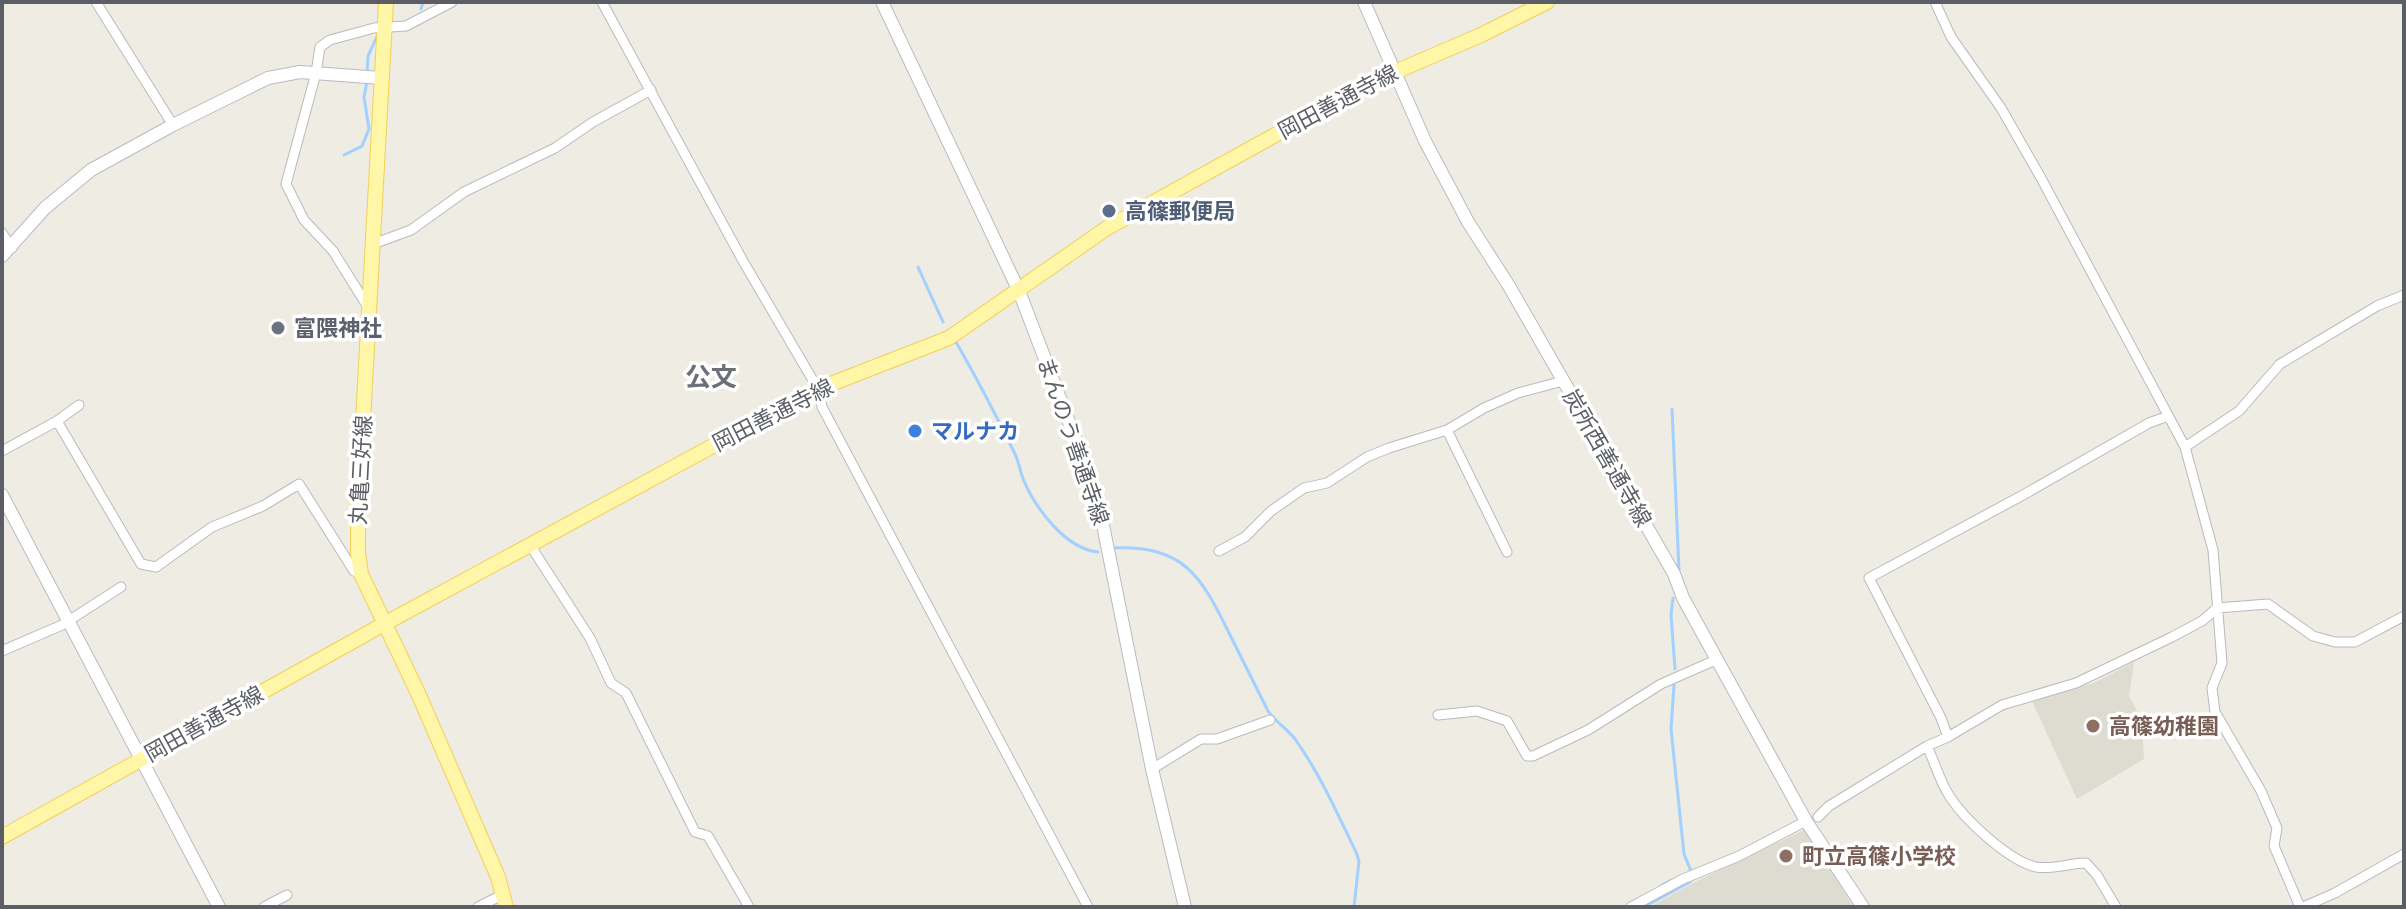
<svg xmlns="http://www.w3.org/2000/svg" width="2406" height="909" font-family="Poppins,'Noto Sans JP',sans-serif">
<rect width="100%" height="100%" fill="#eeece3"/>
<path fill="#dedbd1" d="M2134 662 2129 696 2141 719 2144 759 2077 799 2032 701 2094 683Z
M1806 829 1853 907H1650L1693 883Z"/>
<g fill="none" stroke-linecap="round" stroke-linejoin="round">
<path stroke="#a2d0ff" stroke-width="3" d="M421 9 423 2
M367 74 368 56 379 32
M344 155 362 146 369 129 364 97 367 81
M918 267 943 322
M956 342C976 377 996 415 1014 452 1019 461 1020 472 1024 481 1036 509 1066 549 1098 552
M1672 409 1679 571
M1113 548C1184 545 1201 576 1229 633 1242 659 1255 685 1268 711 1276 722 1287 729 1295 739 1320 774 1337 813 1356 852L1359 861 1354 907
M1673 598 1671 615 1675 669
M1674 685 1671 729 1684 854 1691 871
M1662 885 1672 880
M1644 907 1690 882"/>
<defs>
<path id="street" d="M96 2 173 125
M602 2 743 261 818 389 822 407 1088 907
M1935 2 1951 37 2001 108 2041 178 2185 447 2213 550 2222 663 2212 688 2215 712 2261 791 2277 828 2274 846 2300 907
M2 233 12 248
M373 244 411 230 464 192 555 148 593 122 651 90
M368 307 333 251 304 220 286 184 316 73 320 47 330 40 374 28 406 26 452 2
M57 421 141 564 156 567 212 527 263 506 299 484 354 571 361 574
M1447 430 1507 552
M2185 447 2239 411 2280 364 2377 306 2404 295
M2 451 57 421 79 405
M530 545 590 638 611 683 626 693 695 832 708 836 749 907
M1219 551 1245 537 1271 511 1304 488 1327 483 1367 457 1389 448 1447 430 1484 408 1518 393 1563 381
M2 651 62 625 121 587
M1438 715 1477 711 1507 721 1527 756H1533L1588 730 1661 684 1718 659
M1948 737 1941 718 1869 578 2023 495 2149 423 2168 416
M1927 746C1935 763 1940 782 1950 797 1965 820 2009 861 2036 867 2052 870 2070 863 2086 863L2097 875 2116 907
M1152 769 1201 739H1217L1270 720
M1818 817 1829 806 1927 746 1948 737 2002 705 2076 683 2172 637 2202 621 2217 608 2268 604 2313 636 2335 642H2355L2404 616
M264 907 287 895
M478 907 504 894
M1631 907 1683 879 1739 856 1806 821
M2303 907 2335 893 2404 854"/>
<path id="secondary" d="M882 2 1019 291 1082 456 1101 515 1152 769 1185 907
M1364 2 1425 141 1468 222 1509 286 1674 574 1683 598 1806 821 1863 907
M2 256 45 208 91 170 173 125 268 78 300 72 381 78
M2 495 219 907"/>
<path id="primary" d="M386 2 358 511V553L361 574 418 693 498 877 506 907
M2 837 384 624 818 389 949 338 1107 228 1286 129 1395 72 1481 35 1547 2"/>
</defs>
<use href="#street" stroke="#b8babf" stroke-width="11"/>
<use href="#secondary" stroke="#b8bbc1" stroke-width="14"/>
<use href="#primary" stroke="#f1d058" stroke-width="16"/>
<use href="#street" stroke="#fff" stroke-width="9"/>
<use href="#secondary" stroke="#fff" stroke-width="12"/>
<use href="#primary" stroke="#fff6a7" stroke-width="14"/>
</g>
<circle fill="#5c6f8a" stroke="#fff" stroke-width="3" cx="1109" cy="211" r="8"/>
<circle fill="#6b7280" stroke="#fff" stroke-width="3" cx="278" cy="328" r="8"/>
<circle fill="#3f7fe0" stroke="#fff" stroke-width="3" cx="915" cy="431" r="8"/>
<g fill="#8d6e63" stroke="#fff" stroke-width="3">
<circle cx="2093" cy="726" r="8"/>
<circle cx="1786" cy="856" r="8"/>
</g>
<g text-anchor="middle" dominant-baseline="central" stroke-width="7" stroke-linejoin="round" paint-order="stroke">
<g font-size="22" fill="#5b5e64" stroke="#fff">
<text transform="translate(1338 102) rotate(-28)">岡田善通寺線</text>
<text transform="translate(773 415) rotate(-27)">岡田善通寺線</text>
<text transform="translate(1073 441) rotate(71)">まんのう善通寺線</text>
<text transform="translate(1607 458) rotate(60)">炭所西善通寺線</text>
<text transform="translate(361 470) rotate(-87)">丸亀三好線</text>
<text transform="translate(204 724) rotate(-29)">岡田善通寺線</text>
</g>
<g font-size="22" font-weight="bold" fill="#4e5e75" stroke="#fff" text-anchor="start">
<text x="1125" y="211">高篠郵便局</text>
</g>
<g font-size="22" font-weight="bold" fill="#5b616d" stroke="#fff" text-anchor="start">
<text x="294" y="328">富隈神社</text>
</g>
<g font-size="22" font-weight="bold" fill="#366cbe" stroke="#fff" text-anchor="start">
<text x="931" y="431">マルナカ</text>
</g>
<g font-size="22" font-weight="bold" fill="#785e54" stroke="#fff" text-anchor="start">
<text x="2109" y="726">高篠幼稚園</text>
<text x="1802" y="856">町立高篠小学校</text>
</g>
<g font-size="26" font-weight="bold" fill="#6c7076" stroke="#fff">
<text x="711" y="377">公文</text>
</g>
</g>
<rect width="2406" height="909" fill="none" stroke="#5b5e64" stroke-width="8"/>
</svg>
